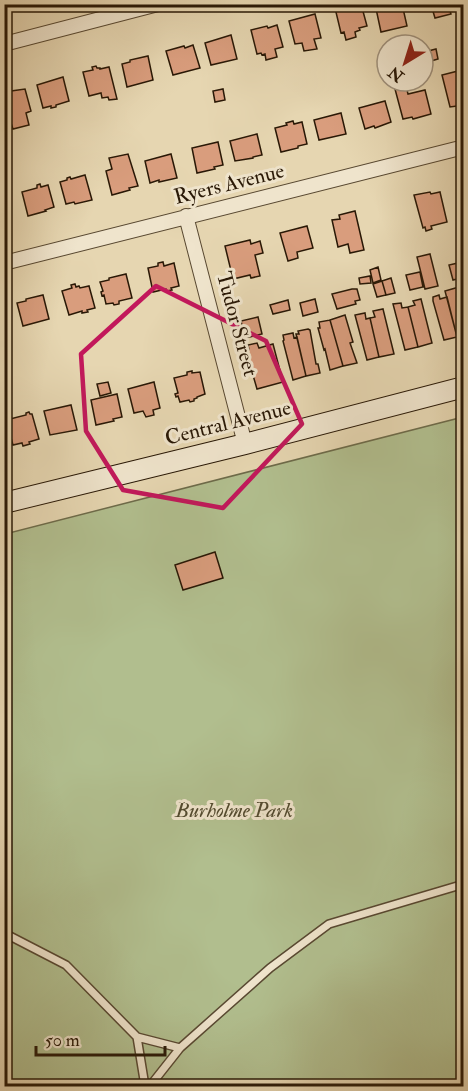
<svg xmlns="http://www.w3.org/2000/svg" width="468" height="1091" font-family="'IM FELL Double Pica',serif">
<rect width="100%" height="100%" fill="#e6d6b1"/>
<filter id="stains"><feTurbulence type="fractalNoise" baseFrequency=".00333" numOctaves="4"/><feColorMatrix values="0 0 0 0 .2 0 0 0 0 .09 0 0 0 0 .02 0 0 0 .5 -.17"/></filter>
<radialGradient id="worn" r=".72"><stop offset=".6" stop-color="#630" stop-opacity="0"/><stop offset="1" stop-color="#630" stop-opacity=".3"/></radialGradient>
<path fill="#b1be8e" stroke="#6d6b4a" stroke-width="1.5" d="M463 417V1086H5V534Z"/>
<path fill="#d99d7d" stroke="#291806" stroke-width="1.5" d="M350 4 352 6 361 4 367 26 359 28 360 30 355 32 356 37 346 40 344 32 341 33 335 8Z
M375 4H402L407 26 381 32Z
M423 4H448L451 14 435 18 432 8 424 10Z
M315 14 321 38 314 39 317 49 304 51 302 43 295 44 289 21Z
M277 25 283 47 275 49 277 57 266 60 265 54 262 55 261 53 257 54 251 30 267 26 268 28Z
M231 35 237 59 211 65 205 43Z
M193 45 200 68 173 75 166 51 184 46 185 48Z
M436 49 438 59 431 61 428 51Z
M148 56 153 80 127 87 122 64 130 62V60Z
M96 66 97 68H100V69L109 67 117 99 109 100 108 97 102 98 101 93 89 96 83 72 93 70 92 67Z
M462 70 464 76V105L450 107 442 75Z
M63 77 69 101 56 105V107L51 108V106L43 108 37 85Z
M406 86 408 94 425 90 431 114 413 119 412 117 403 119 395 89Z
M25 89 31 111 26 113 29 125 13 129 9 117 5 118 4 115V92Z
M223 89 225 100 215 102 213 91Z
M385 101 391 122 375 128 374 126 365 129 359 108Z
M341 113 346 134 319 140 314 120Z
M293 121 294 124 302 122 307 144 298 146V148L281 152 275 128 287 125 286 123Z
M257 134 262 155 253 157V158L235 161 230 141Z
M218 142 223 165 214 167 215 169 197 173 192 148Z
M128 154 138 186 129 188 130 190 112 195 106 171 112 169 109 158Z
M171 154 177 178 159 182V180L150 183 145 161Z
M85 175 92 200 75 204 74 202 66 204 60 182 67 180V178L70 177 71 179Z
M40 184 41 187 48 185 54 207 45 210 46 211 28 216 22 192 37 188V185Z
M430 192 431 194 440 192 447 222 431 226 432 229 426 231 425 227 423 228 414 195Z
M355 211 364 250 350 253 348 244 338 247 332 220 340 219 339 215Z
M307 226 313 248 297 252 298 258 288 261 280 233Z
M250 240 251 244 260 241 263 253 255 255 260 276 251 278 250 275 233 279 225 246Z
M430 254 438 286 425 289 417 257Z
M163 262 164 266 174 263 179 286 171 288 172 290 167 291 166 289 153 292 148 268 158 266V263Z
M458 263 461 278 453 280 449 265Z
M378 267 381 280 373 283 370 270Z
M420 272 423 287 410 290 406 275Z
M126 274 132 298 119 301V304L114 305 113 303 106 304 104 295 102 296 101 292 103 291 100 282 109 280V278Z
M370 276 371 283 360 284 359 278Z
M391 278 395 293 386 295 382 281Z
M382 281 386 295 377 297 373 284Z
M75 284 76 287 79 286 80 288 89 286 95 308 87 310 88 312 82 313V311L69 315 62 291 72 288 71 285Z
M459 287 464 306V336L457 337 445 291Z
M352 289H357L360 300 355 301 356 304 337 309 332 294Z
M43 295 49 319 23 326 17 303 26 301V299Z
M439 295 440 299 447 297 457 337 444 340 433 301V297Z
M315 299 318 312 303 316 300 303Z
M421 299 432 343 418 347 408 307 415 305 413 301Z
M288 300 290 310 273 314 270 305Z
M401 303 402 308 408 307 418 347 405 350 393 304Z
M4 306 10 330H8L11 339 4 340Z
M383 309 394 354 379 357 370 318 375 317 373 311Z
M365 313 366 319 370 318 379 357 367 360 355 315Z
M345 315 353 342 350 343 357 363 343 366 330 320Z
M258 317 262 334 245 338 241 321Z
M330 320 343 366 330 370 325 349 324 350 318 328H320L319 322Z
M308 329 310 330 316 364H318L320 373 306 376 296 334H299L298 331Z
M293 333 294 338 297 337 306 376 293 380 283 341 284 340 283 335Z
M257 343 259 348 273 344 283 382 257 389 246 351 249 350 248 345Z
M192 371V373L200 372 205 394 197 397V398L194 399V401L190 402 189 400 180 402 178 396 176 397 175 394 178 393 174 378 187 375V372Z
M108 382 111 393 100 396 97 384Z
M154 382 160 408 153 410 154 415 146 417 143 411 134 413 128 389Z
M117 394 122 417 113 419 114 421 96 425 91 400Z
M71 405 77 430 50 435 44 411Z
M29 412 30 414H32L39 439 29 442 30 444 23 446 22 443 13 445 6 420 26 415V413Z
M215 552 223 578 183 590 175 565Z"/>
<g fill="none" stroke-linecap="round" stroke-linejoin="round">
<defs>
<path id="service" d="M4 933 66 965 137 1037 145 1086
M137 1037 180 1048
M150 1086 180 1048 270 968 329 924 464 884"/>
<path id="minor" d="M4 44 158 4
M186 216 245 444
M4 263 464 147"/>
<path id="secondary" d="M4 503 245 444 464 387"/>
</defs>
<use href="#service" stroke="#584831" stroke-width="10"/>
<use href="#minor" stroke="#584831" stroke-width="16"/>
<use href="#secondary" stroke="#291806" stroke-width="22"/>
<use href="#service" stroke="#efe4cc" stroke-width="7"/>
<use href="#minor" stroke="#efe4cc" stroke-width="14"/>
<use href="#secondary" stroke="#efe4cc" stroke-width="20"/>
</g>
<path fill="none" stroke="#c2185b" stroke-width="4.5" stroke-linejoin="round" d="M156 286 266 341 302 424 223 508 123 490 86 431 81 354Z"/>
<g text-anchor="middle" dominant-baseline="central" stroke-width="6" stroke-linejoin="round" paint-order="stroke">
<g font-size="21" fill="#291806" stroke="#efe4cc">
<text transform="translate(229 184) rotate(-14)">Ryers Avenue</text>
<text transform="translate(237 324) rotate(75)">Tudor Street</text>
<text transform="translate(228 423) rotate(-14)">Central Avenue</text>
</g>
<g font-size="21" font-style="italic" fill="#524a2f" stroke="#efe4cc">
<text x="234" y="810">Burholme Park</text>
</g>
</g>
<rect width="468" height="1091" fill="none" stroke="#e6d6b1" stroke-width="24"/>
<rect x="6" y="6" width="456" height="1079" fill="none" stroke="#291806" stroke-width="3"/>
<rect x="12" y="12" width="444" height="1067" fill="none" stroke="#291806" stroke-width="1.5"/>
<g transform="translate(405 63) rotate(218)"><circle r="28" fill="#efe4cc" stroke="#a0927d" stroke-width="1.5"/>
<path d="M0-4.5L10 22L0 15L-10 22Z" fill="#8f2418"/>
<text y="-9" font-size="16" font-weight="bold" text-anchor="middle" fill="#291806">N</text>
</g>
<path d="M36 1046v9h129v-9" fill="none" stroke="#291806" stroke-width="3"/>
<text x="45" y="1046" font-size="18" fill="#291806" stroke="#efe4cc" stroke-width="4.5" paint-order="stroke">50 m</text>
<rect width="100%" height="100%" filter="url(#stains)"/>
<rect width="100%" height="100%" fill="url(#worn)"/>
</svg>
